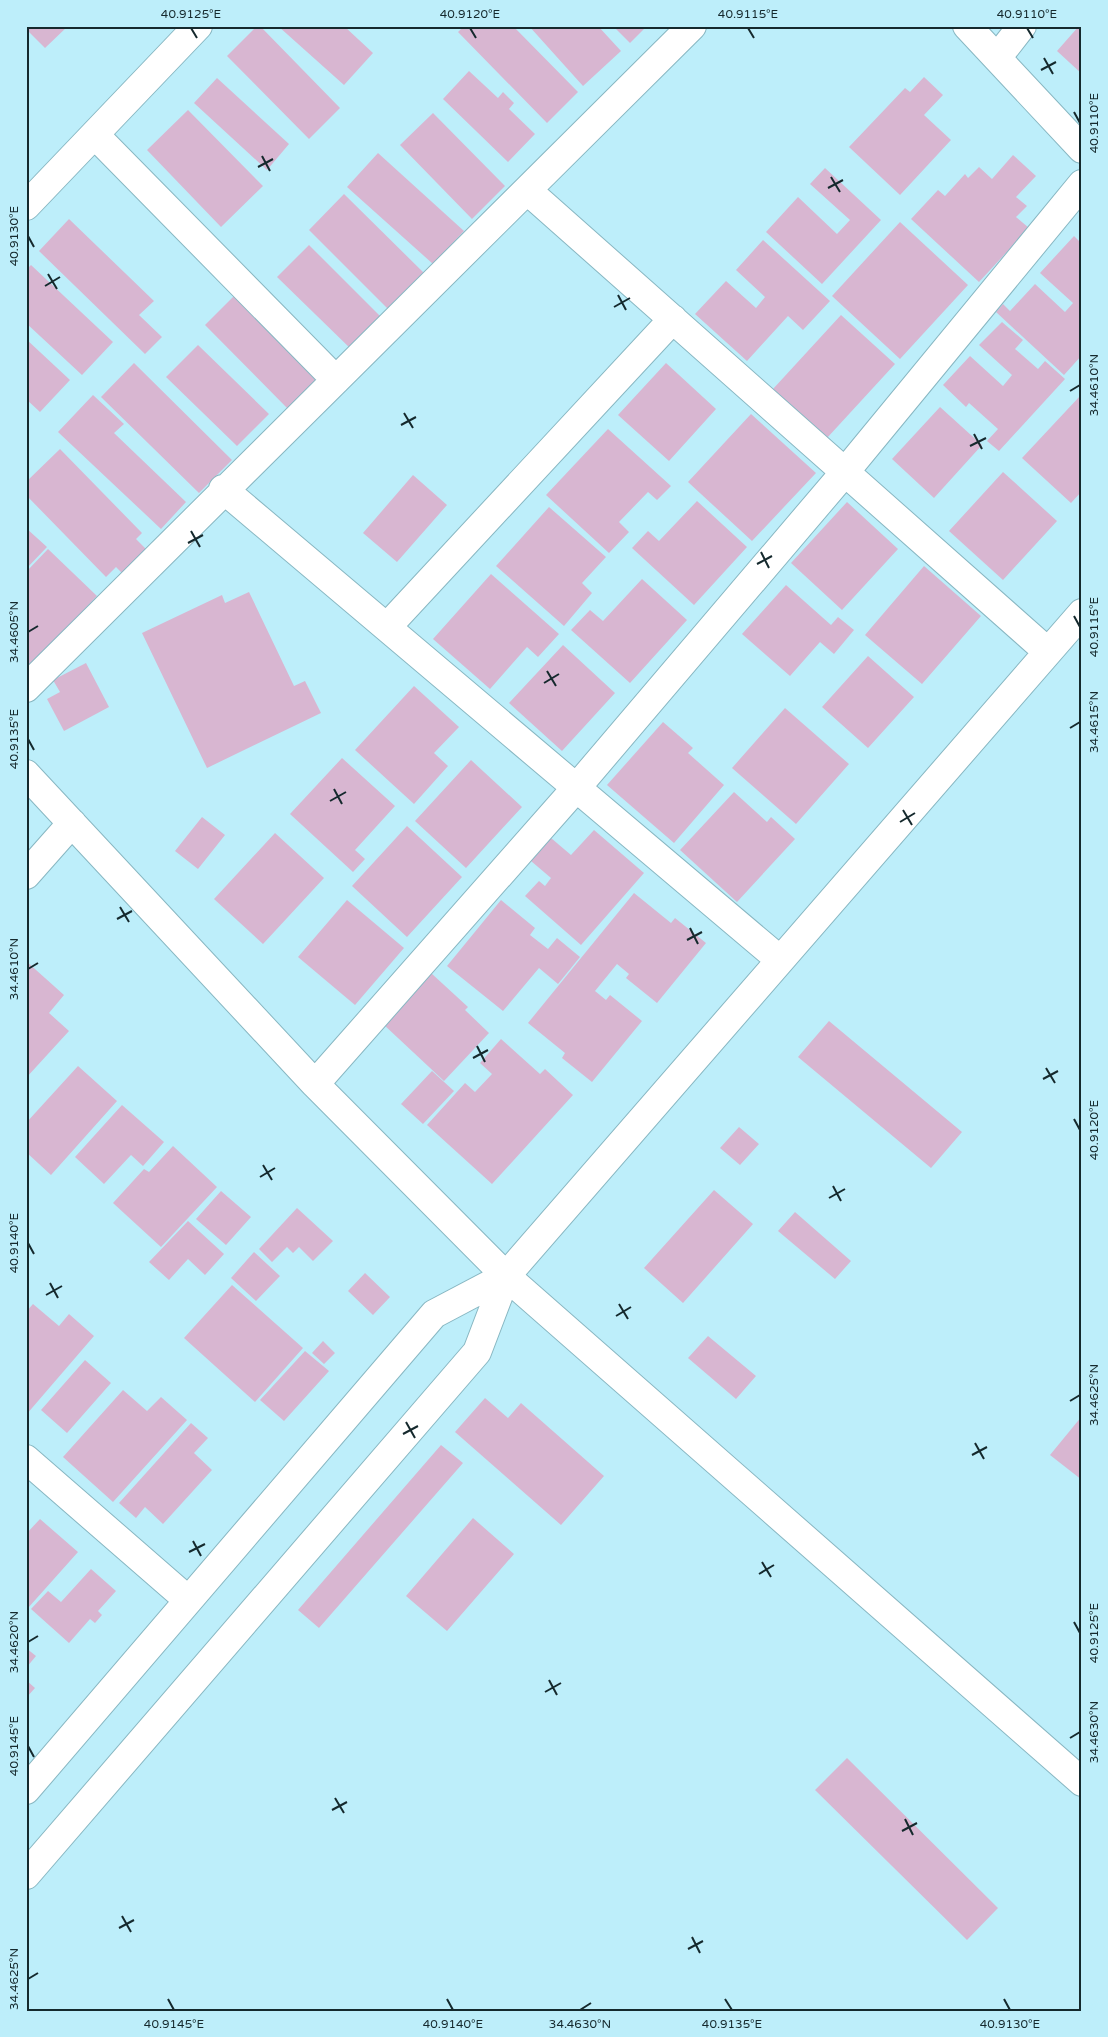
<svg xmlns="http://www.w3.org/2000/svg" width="1108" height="2037" font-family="'Varela Round',sans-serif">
<rect width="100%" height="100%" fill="#bdeefa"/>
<path fill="#d8b6d1" d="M26 26H68L45 48 26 29Z
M257 26H260L340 108 309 139 227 56Z
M278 26H344L373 53 344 85Z
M464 26H513L578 92 547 123 458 32Z
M529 26H598L621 51 583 86Z
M613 26H647L630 43Z
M1079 26H1082V74L1057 51Z
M469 71 498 98 503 92 514 103 509 109 535 134 508 162 443 99Z
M924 77 943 95 924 115 951 140 900 195 849 147 905 88 910 92Z
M217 78 289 144 267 170 194 103Z
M188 110 263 186 221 227 147 150Z
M433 113 505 186 472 219 400 145Z
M378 153 464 231 433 264 347 187Z
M1013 155 1036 176 1016 197 1027 206 1016 217 1029 228 979 282 911 219 938 190 945 196 965 174 968 178 979 167 992 179Z
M825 168 881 220 822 284 766 232 798 197 837 234 850 220 810 184Z
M344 194 425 274 389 310 309 230Z
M69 219 154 301 139 315 162 337 145 354 39 251Z
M900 222 968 285 900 359 832 296Z
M1074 236 1082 244V321L1080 323 1082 325V355L1064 375 996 312 1003 304 1010 311 1035 284 1065 312 1073 303 1040 273Z
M763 240 830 301 803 330 788 316 747 361 695 314 726 281 756 308 765 297 736 270Z
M309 245 384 320 353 351 277 277Z
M31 265 113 342 82 375 26 323V270Z
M234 296 317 381 288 409 205 325Z
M841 315 895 364 827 438 773 389Z
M1002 322 1023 340 1015 349 1038 369 1045 361 1065 379 999 451 987 441 998 429 969 403 966 407 943 385 970 356 1003 386 1012 375 979 345Z
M26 339 70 380 40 412 26 399Z
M198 345 269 414 237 446 166 377Z
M134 363 232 460 199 493 101 397Z
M666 363 716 409 669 461 618 415Z
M93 395 124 424 114 433 186 502 161 529 58 432Z
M1080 396 1082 398V491L1071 503 1022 458Z
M940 407 982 445 934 498 892 459Z
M751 414 816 473 752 541 688 482Z
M608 429 671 486 657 500 648 492 619 522 629 532 609 553 546 495Z
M60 449 142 533 136 539 148 551 123 574 116 567 106 577 26 495V482Z
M1003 472 1057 521 1003 580 949 531Z
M413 475 447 505 397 562 363 533Z
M697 501 747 547 694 605 632 548 648 531 659 541Z
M847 502 898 549 842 610 791 563Z
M549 507 606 557 582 583 592 593 564 626 496 566Z
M26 528 47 547 26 569Z
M48 549 97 596 26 671V572Z
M924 566 981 616 922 684 865 635Z
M491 574 559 634 538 657 527 647 490 689 433 639Z
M642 579 687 620 630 683 571 630 590 610 603 621Z
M786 585 831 625 838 617 854 630 834 654 820 642 790 676 742 634Z
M249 592 294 686 305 681 321 713 207 768 142 633 222 595 225 603Z
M563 645 615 693 562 751 509 703Z
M868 656 914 697 868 748 822 707Z
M86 663 109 707 64 731 47 699 60 692 53 680Z
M414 686 459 727 434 753 448 766 414 804 355 750Z
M785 708 849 764 796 824 732 768Z
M663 722 693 748 688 753 724 785 674 843 607 785Z
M342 758 395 806 355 850 365 859 353 872 290 814Z
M471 760 522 807 466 868 415 821Z
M734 792 767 822 771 817 795 839 737 902 680 850Z
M202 817 225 835 198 869 175 851Z
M407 826 462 877 407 937 352 886Z
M594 830 644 873 581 945 525 896 539 881 545 886 551 878 531 861 551 838 571 855Z
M275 833 324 878 263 944 214 899Z
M634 893 671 923 675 918 706 943 657 1003 626 978 629 974 617 964 595 991 606 1000 610 995 642 1021 592 1082 562 1058 565 1053 528 1023Z
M347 900 404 948 355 1005 298 957Z
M501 900 535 928 530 935 548 949 557 938 580 957 558 984 539 968 503 1011 447 966Z
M26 961 64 995 49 1013 69 1031 26 1078Z
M431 973 468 1007 465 1010 489 1033 444 1081 383 1024Z
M829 1021 962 1132 931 1168 798 1057Z
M501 1039 540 1074 545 1069 573 1095 492 1184 427 1125 465 1083 475 1092 492 1074 480 1063Z
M78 1066 117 1101 51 1175 26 1152V1123Z
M432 1071 454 1091 423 1124 401 1104Z
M122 1105 164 1142 143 1166 131 1155 104 1184 75 1157Z
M739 1127 759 1144 740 1165 720 1148Z
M173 1146 217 1187 161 1247 113 1203 144 1169 149 1172Z
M714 1190 753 1224 683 1303 644 1268Z
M221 1191 251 1217 226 1245 196 1219Z
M297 1208 333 1241 313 1261 299 1247 293 1253 287 1247 272 1262 259 1249Z
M795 1212 851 1261 835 1279 778 1231Z
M188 1221 224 1254 205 1275 188 1259 169 1280 149 1262Z
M254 1252 280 1276 256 1301 231 1278Z
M365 1273 390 1297 373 1315 348 1291Z
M232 1285 303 1348 255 1402 184 1338Z
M33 1304 59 1326 69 1314 94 1336 26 1415V1312Z
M708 1336 756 1376 736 1399 688 1358Z
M323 1341 335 1353 324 1364 312 1353Z
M305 1351 329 1371 284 1421 260 1400Z
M85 1360 111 1383 67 1433 41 1410Z
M123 1390 147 1411 161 1397 187 1420 113 1502 63 1457Z
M485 1398 508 1418 521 1403 604 1476 561 1525 455 1432Z
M1082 1416V1480L1050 1455Z
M191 1423 208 1438 194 1453 212 1470 163 1524 145 1507 136 1518 119 1503Z
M441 1445 463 1463 319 1628 298 1610Z
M473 1518 514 1554 447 1631 406 1596Z
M40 1519 78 1552 28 1608 26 1606V1534Z
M91 1569 116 1591 98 1611 102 1615 95 1623 90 1619 69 1643 31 1609 48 1591 61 1602Z
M26 1648 36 1656 26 1668Z
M26 1680 35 1688 26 1698Z
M847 1758 998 1908 967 1940 815 1790Z"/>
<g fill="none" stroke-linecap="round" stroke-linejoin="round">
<defs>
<path id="minor" d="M967 26 1082 149
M997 58 1022 26
M95 135 336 380
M528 191 1048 652
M26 206 198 26
M223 489 780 960
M387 627 673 319
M26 688C247 466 471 248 692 26
M26 774 315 1084 506 1276 1082 1782
M26 875 72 823
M315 1084 577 787 845 472 1082 184
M26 1459 188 1600
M26 1790 434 1314 506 1276
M26 1875 477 1352 506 1276 1082 613"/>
</defs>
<use href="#minor" stroke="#88b7c2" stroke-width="30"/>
<use href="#minor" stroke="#fff" stroke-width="28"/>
</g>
<path fill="none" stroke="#15292d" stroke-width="2" d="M191 28 197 38M470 28 476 38M748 28 754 38M1027 28 1033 38M1044 58 1053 74M1041 70 1056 62M1074 112 1080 123M262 156 270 171M258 167 273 159M831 177 840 192M828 188 843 180M28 236 34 247M48 274 57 289M45 286 60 277M618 295 626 310M614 307 630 298M1070 391 1080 385M404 413 413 428M401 425 416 417M974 434 982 449M970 446 986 438M191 531 200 547M188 543 203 535M761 552 769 568M757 564 772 556M1074 616 1080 627M28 632 38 626M547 671 556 686M544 683 559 674M1070 728 1080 722M28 739 34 750M334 789 342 804M330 801 346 792M903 810 912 825M900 822 915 813M120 907 129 922M117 919 132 911M690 928 698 944M687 940 702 932M28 969 38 963M477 1046 485 1062M473 1058 488 1050M1046 1068 1055 1083M1043 1079 1058 1071M1074 1119 1080 1130M263 1165 272 1180M260 1177 275 1168M833 1186 841 1201M829 1198 845 1189M28 1243 34 1254M50 1283 58 1298M46 1295 62 1286M619 1304 628 1319M616 1316 631 1307M1070 1401 1080 1395M406 1422 415 1438M403 1434 418 1426M975 1443 984 1459M972 1455 987 1447M193 1541 201 1556M189 1552 205 1544M762 1562 771 1577M759 1574 774 1565M1074 1622 1080 1633M28 1642 38 1636M549 1680 557 1695M545 1692 561 1683M1070 1738 1080 1732M28 1746 34 1757M335 1798 344 1813M332 1810 347 1802M905 1819 913 1835M902 1831 917 1823M122 1916 131 1932M119 1928 134 1920M692 1937 700 1953M688 1949 703 1941M28 1979 38 1973M168 1999 174 2010M447 1999 453 2010M725 1999 732 2010M1004 1999 1010 2010M580 2010 591 2003"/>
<rect width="1108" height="2037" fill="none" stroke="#bdeefa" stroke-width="55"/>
<rect x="28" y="28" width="1052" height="1982" fill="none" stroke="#15292d" stroke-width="2"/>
<g font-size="12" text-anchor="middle" fill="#15292d">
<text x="191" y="18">40.9125°E</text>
<text x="470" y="18">40.9120°E</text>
<text x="748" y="18">40.9115°E</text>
<text x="1027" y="18">40.9110°E</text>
<text transform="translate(1094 123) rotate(-90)" y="4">40.9110°E</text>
<text transform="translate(14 236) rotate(-90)" y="4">40.9130°E</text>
<text transform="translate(1094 385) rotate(-90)" y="4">34.4610°N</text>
<text transform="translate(1094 627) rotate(-90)" y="4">40.9115°E</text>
<text transform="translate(14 632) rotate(-90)" y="4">34.4605°N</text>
<text transform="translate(1094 722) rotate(-90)" y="4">34.4615°N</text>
<text transform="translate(14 739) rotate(-90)" y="4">40.9135°E</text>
<text transform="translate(14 969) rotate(-90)" y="4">34.4610°N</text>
<text transform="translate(1094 1130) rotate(-90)" y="4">40.9120°E</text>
<text transform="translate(14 1243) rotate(-90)" y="4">40.9140°E</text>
<text transform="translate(1094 1395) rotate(-90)" y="4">34.4625°N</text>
<text transform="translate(1094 1633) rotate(-90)" y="4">40.9125°E</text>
<text transform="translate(14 1642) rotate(-90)" y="4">34.4620°N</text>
<text transform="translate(1094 1732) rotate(-90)" y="4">34.4630°N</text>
<text transform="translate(14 1746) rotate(-90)" y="4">40.9145°E</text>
<text transform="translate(14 1979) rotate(-90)" y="4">34.4625°N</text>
<text x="174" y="2028">40.9145°E</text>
<text x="453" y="2028">40.9140°E</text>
<text x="580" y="2028">34.4630°N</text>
<text x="732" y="2028">40.9135°E</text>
<text x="1010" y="2028">40.9130°E</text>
</g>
</svg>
